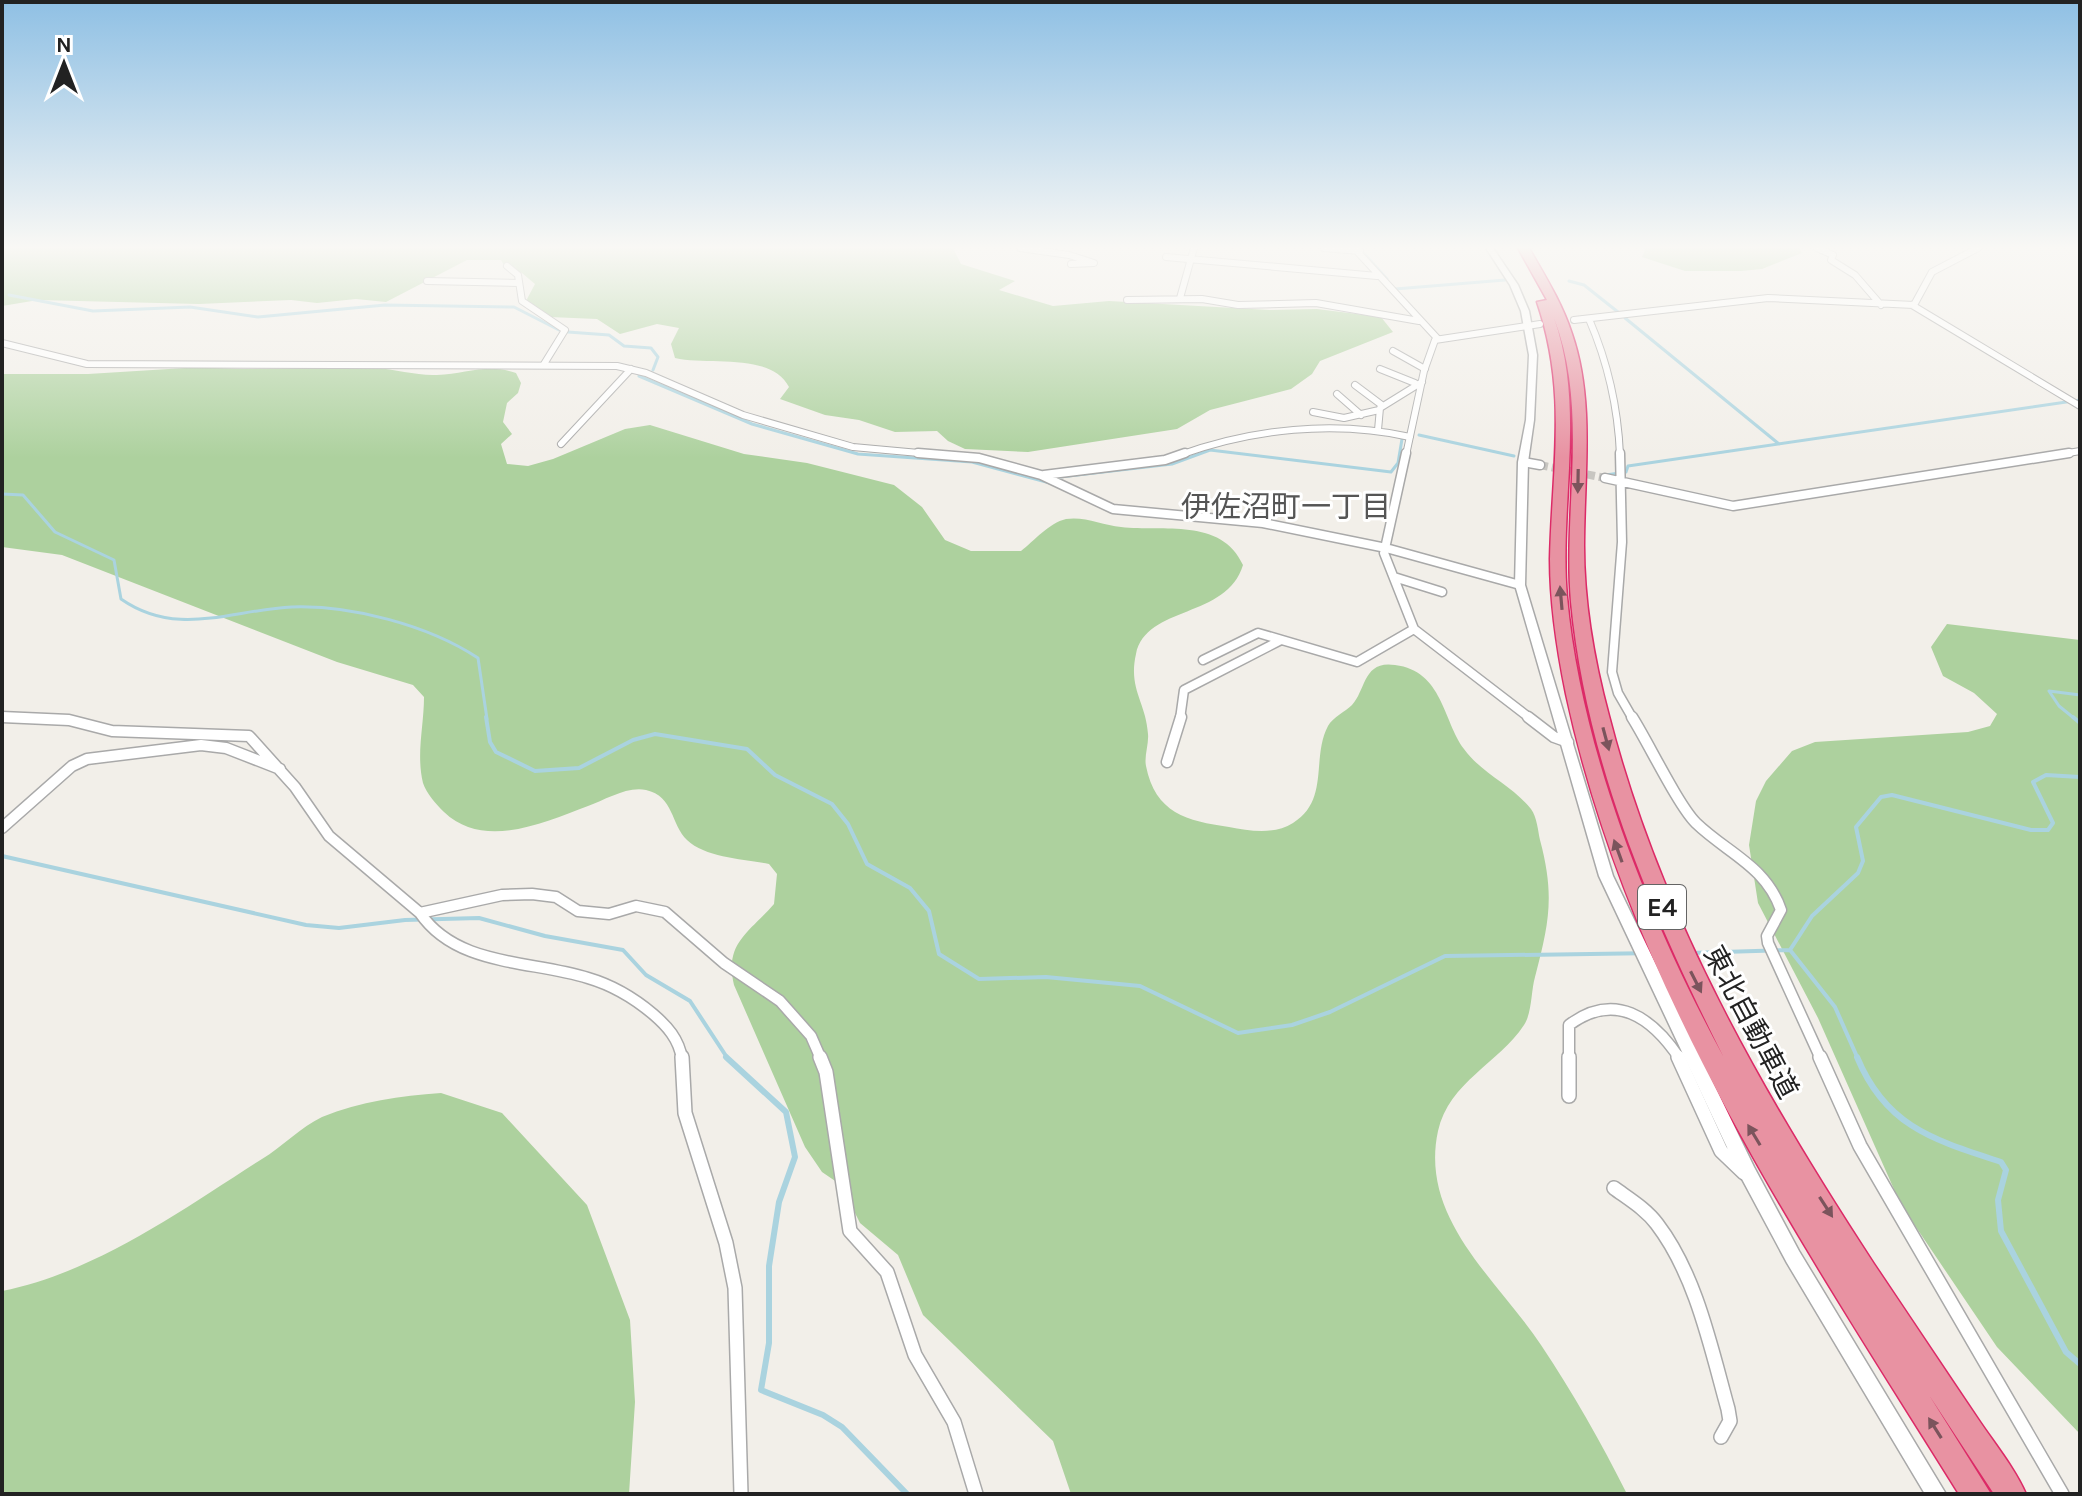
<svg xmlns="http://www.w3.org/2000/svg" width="2082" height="1496" font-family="Karla,'Noto Sans JP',sans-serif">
<rect width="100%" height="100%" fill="#f2efe9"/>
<path fill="#add19e" d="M2 248H953L961 264 1015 281 999 290 1053 306 1109 301 1270 310 1317 309 1381 317 1393 332 1320 361 1312 374 1291 389 1210 410 1177 429 1028 452 965 449 948 441 937 431 895 432 859 420 825 415 780 399 789 387C771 352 710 366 675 358L671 344 679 328 657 324 620 334 597 319 550 317 529 307 527 299 535 284 522 273 505 267 501 260H467L386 302 356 299 317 303 291 300 199 304 38 300 2 306Z
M1646 248H1799L1802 253 1762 269 1741 271H1685L1642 257Z
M201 367C259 372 317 366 375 368 396 369 417 376 437 375 466 374 488 363 516 373L521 383 518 393 507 403 503 422 512 434 501 444 507 464 528 466 553 459 625 429 650 425 744 454 807 463 894 485 922 507 945 540 971 551H1021C1034 541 1049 523 1066 519 1084 516 1103 525 1121 527 1163 532 1221 517 1243 565 1227 619 1146 605 1136 654 1128 689 1146 702 1148 734 1149 744 1144 756 1146 766 1155 813 1187 821 1229 827 1250 831 1274 835 1293 823 1330 800 1311 758 1328 726 1333 717 1345 712 1352 705 1366 690 1363 660 1395 665 1443 671 1443 721 1464 749 1481 773 1513 786 1531 809 1537 817 1538 831 1540 840 1555 896 1549 923 1535 977 1531 991 1532 1013 1524 1025 1499 1063 1449 1082 1438 1131 1419 1219 1498 1280 1541 1345 1573 1393 1601 1442 1627 1494H1071L1053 1441 923 1315 898 1255 860 1223 841 1185 822 1172 805 1147 734 985C724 943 749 933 774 904L777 874 769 864C744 859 706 858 687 840 671 825 674 796 646 790 627 786 605 800 588 806 543 823 484 850 444 812 437 805 426 793 423 783 416 754 424 726 424 697L413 685 337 662 62 555 2 547V374H88Z
M1947 624 2080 640V1434L1997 1347 1901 1205 1818 1018 1758 903 1749 845 1756 801 1766 781 1792 751 1815 742 1968 732 1990 726 1997 714 1974 693 1943 676 1931 647Z
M441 1093 502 1113 587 1205 630 1320 635 1402 629 1494H2V1291C97 1272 182 1210 262 1159 282 1147 301 1127 322 1117 361 1101 400 1096 441 1093Z"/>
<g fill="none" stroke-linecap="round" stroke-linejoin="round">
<path stroke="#aad3df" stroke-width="3" d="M1361 250 1387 279
M1569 281 1584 285 1618 312
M1395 289 1505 280
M9 295 93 311 190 307 258 317 385 305 514 307 559 330
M1625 318 1779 444
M568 332 609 335 624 346 651 348 658 357 653 370
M639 376 752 424 858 454 972 462 1050 483
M1419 435 1514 456
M1606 475 1626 472 1628 466 2080 400
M1060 477 1172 464 1210 450 1391 472 1398 463 1402 439
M2 494 23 495 55 532 114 560 121 599C177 638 230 610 292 607 351 605 428 625 478 658L487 719
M2075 719 2059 706 2049 691 2080 695"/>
<path stroke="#aad3df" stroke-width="4" d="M486 717 490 742 496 752 535 771 579 768 633 740 655 734 747 749 775 775 832 804 848 824 867 864 910 888 929 911 939 954 979 979 1046 977 1140 986 1238 1033 1292 1025 1330 1012 1445 956 1657 953
M2073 717 2080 723
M2 856 306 925 339 928 405 920 479 918 545 936 623 950 646 975 690 1001 728 1059
M1790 950 1812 916 1858 873 1863 861 1856 827 1881 797 1892 795 2031 830H2048L2053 823 2033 782 2046 775 2080 777
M1690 953 1790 950 1835 1007 1858 1059"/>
<path stroke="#aad3df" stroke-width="6" d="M726 1057 786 1112 795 1157 779 1202 769 1266V1343L761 1390 823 1415 842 1427 907 1494
M1857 1057C1886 1127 1934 1140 2001 1162L2006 1170 1998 1200 2001 1231 2066 1352 2080 1364"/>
<path stroke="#c8c6c1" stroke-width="8" stroke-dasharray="8 4" stroke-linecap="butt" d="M1540 465 1605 478"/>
<defs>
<path id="minor-far3" d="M1020 248 1069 255 1094 263 1071 264
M1324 248 1360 251
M1354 248 1437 338
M1817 248 1833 255 1831 260 1855 275 1881 305
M1166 257 1377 276
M507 266 518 275 522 301 565 330 544 364
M427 281 518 283
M1180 298 1194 248
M1127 300 1202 299 1238 305 1316 303 1419 321
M1912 305 2080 406
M1589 319C1608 363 1618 407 1620 455
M1574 320 1768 298 1914 305 1932 272 1978 248
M2 343 87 364 617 366 646 373 743 415 853 447 941 455
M1393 351 1425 369
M1380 369 1415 383
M1355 385 1383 406
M1337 394 1361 415
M1313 412 1344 418 1379 410
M1378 430 1380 408 1422 382
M561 444 631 369
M1180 455C1252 429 1334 420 1410 437
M1406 455 1424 371 1435 340 1540 324
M2057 455 2080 451"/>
<path id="minor-far2" d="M918 453 979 458 1041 475 1113 509 1263 523 1386 548 1520 585
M1406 453 1384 553 1414 629 1531 719
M1620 453 1622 542 1612 672 1618 693 1633 719
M1523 462 1540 465
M1044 475 1165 460 1185 453
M1605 478 1733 506 2069 453
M1394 577 1442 592
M1203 660 1258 633 1357 662 1414 629
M2 717 46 719
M1180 719 1184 690 1281 640"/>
<path id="minor-far1" d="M2 717 69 720 112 731 249 736 295 787 329 836 420 913C457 967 531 960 588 978 612 985 634 998 653 1014 667 1026 679 1039 682 1059
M1528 717 1554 737 1568 742
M1632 717C1648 742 1678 805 1696 823 1727 853 1766 866 1781 910L1767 936 1768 943 1821 1059
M1167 762 1181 717
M2 828 72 766 87 759 201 745 226 748 280 769
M420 913 502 895 532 894 556 897 578 911 609 914 636 906 665 912 724 963 780 1001 811 1036 821 1059
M1569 1059V1025C1615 991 1652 1017 1680 1059"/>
<path id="minor" d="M682 1057 685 1113 726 1243 735 1288 741 1494
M820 1057 826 1072 850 1231 887 1272 915 1355 954 1422 976 1494
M1569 1057V1096
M1678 1057 1721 1151 1744 1173
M1820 1057 1860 1146 2062 1494
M1614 1188C1629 1199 1646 1209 1657 1224 1696 1275 1711 1348 1728 1409L1730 1421 1721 1437"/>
<path id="tertiary" d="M1486 248H1493L1518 285 1529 311 1537 355 1534 420 1528 462 1525 585 1613 876 1754 1167 1799 1251 1946 1494H1925L1787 1263 1742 1179 1599 876 1515 585 1518 462 1526 420 1529 355 1521 311 1510 285Z"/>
<path id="motorway" d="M1518 248H1529C1545 276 1562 303 1572 334 1595 401 1584 476 1584 546 1584 603 1594 660 1609 716 1660 915 1762 1093 1874 1264 1909 1316 1943 1367 1978 1419 1994 1443 2014 1467 2026 1494H1994L1929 1395 1991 1494H1959C1802 1242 1629 989 1566 694 1557 650 1550 604 1550 559 1552 466 1568 393 1537 302L1547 300ZM1554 318C1589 408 1563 508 1571 602 1586 762 1652 914 1723 1056 1650 921 1581 751 1567 597 1559 504 1586 409 1554 318Z"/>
</defs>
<use href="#minor-far3" stroke="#a9a9a9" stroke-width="8"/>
<use href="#minor-far2" stroke="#a9a9a9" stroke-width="11"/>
<use href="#minor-far1" stroke="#a9a9a9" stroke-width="13"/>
<use href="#minor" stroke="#a9a9a9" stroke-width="16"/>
<use href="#tertiary" stroke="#a9a9a9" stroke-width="3"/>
<use href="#motorway" stroke="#dc2a67" stroke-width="3"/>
<use href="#minor-far3" stroke="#fff" stroke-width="6"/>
<use href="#minor-far2" stroke="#fff" stroke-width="8"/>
<use href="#minor-far1" stroke="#fff" stroke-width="10"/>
<use href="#minor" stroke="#fff" stroke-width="13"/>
<use href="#tertiary" fill="#fff" fill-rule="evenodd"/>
<use href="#motorway" fill="#e892a2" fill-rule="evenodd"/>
</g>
<defs><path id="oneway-solid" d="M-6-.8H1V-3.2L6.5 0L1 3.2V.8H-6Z" transform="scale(2)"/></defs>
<g fill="#7b545c">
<use href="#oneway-solid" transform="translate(1578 481) rotate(91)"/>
<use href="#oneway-solid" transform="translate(1561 598) rotate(-95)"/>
<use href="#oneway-solid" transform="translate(1606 739) rotate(75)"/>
<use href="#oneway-solid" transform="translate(1618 851) rotate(-110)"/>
<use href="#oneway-solid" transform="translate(1696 982) rotate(63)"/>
<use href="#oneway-solid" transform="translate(1754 1135) rotate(-121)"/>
<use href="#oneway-solid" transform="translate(1826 1207) rotate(57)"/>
<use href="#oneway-solid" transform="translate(1935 1428) rotate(-122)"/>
</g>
<linearGradient id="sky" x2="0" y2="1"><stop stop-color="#8fc0e4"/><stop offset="0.54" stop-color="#f9f8f5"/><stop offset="1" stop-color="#f9f8f5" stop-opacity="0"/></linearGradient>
<rect width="2082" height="458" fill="url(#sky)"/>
<g text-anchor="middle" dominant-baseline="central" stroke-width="6" stroke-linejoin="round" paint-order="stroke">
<rect fill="#fff" stroke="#646464" stroke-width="2" x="1638" y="885" width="48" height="44" rx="6"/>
<g font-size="26" font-weight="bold" fill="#222">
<text x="1662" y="907">E4</text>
</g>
<g font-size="28" fill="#222" stroke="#fff">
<text transform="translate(1751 1022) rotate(62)">東北自動車道</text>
</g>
<g font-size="30" fill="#555" stroke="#fff">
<text x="1286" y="507">伊佐沼町一丁目</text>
</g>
</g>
<rect width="2082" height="1496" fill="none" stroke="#222222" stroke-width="8"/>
<g transform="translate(64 64)" stroke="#ffffff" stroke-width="6" paint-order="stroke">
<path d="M0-6L14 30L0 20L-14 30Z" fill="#222222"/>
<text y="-12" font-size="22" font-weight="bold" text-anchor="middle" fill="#222222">N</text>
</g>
</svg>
